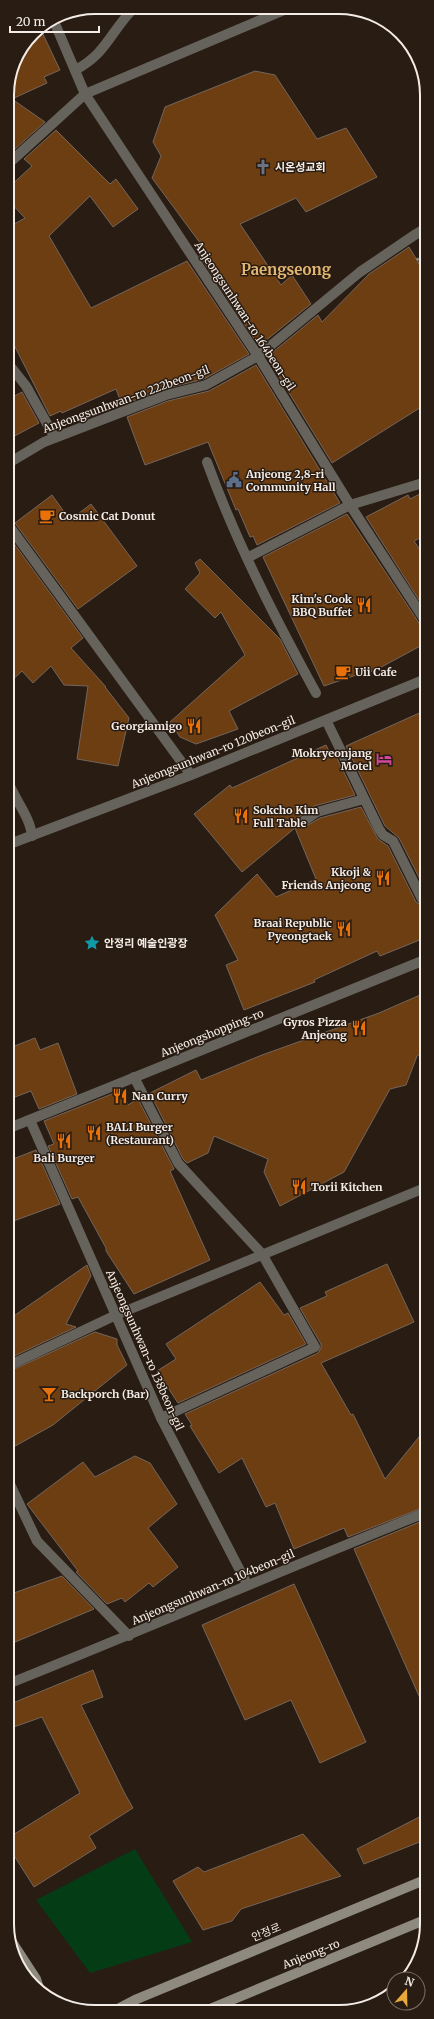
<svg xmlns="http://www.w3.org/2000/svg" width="434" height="2019" font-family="Merriweather,'Noto Sans KR',serif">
<rect width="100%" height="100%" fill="#281c13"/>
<path fill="#043c16" d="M135 1849 192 1942 90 1973 36 1900Z"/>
<path fill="#6e3e13" stroke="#74655b" d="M40 28 60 70 44 77 47 83 12 99 45 122 14 150 7 144V90L14 61 33 33Z
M255 71 275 75 317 139 346 128 377 177 306 212 296 198 240 224 281 285 292 275 311 304 259 346 199 255 206 251 152 178 161 156 153 142 165 107Z
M56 130 110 184 116 179 138 209 113 227 90 196 49 236 91 308 187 261 249 354 204 379 164 389 122 405 116 389 62 413 61 411 50 416 7 331V228L25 218 7 199V189L32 166 24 159Z
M409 247 426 275V404L332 463 267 357 318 315 322 322 369 274Z
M256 365 340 503 257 545 253 536 250 537 238 509 236 510 208 442 145 465 127 417 168 401 209 391Z
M22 392 39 423 7 440V400Z
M426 491V535L414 541 426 559V611L366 517 408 495 410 499Z
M52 495 70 520 91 504 137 566 78 609 15 523Z
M347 514 421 626 426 628V643L372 672 371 670 324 686 263 557Z
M7 534 83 638 71 648 106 687H105L129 718 118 766 77 759 88 686 64 685 51 666 33 683 22 671 7 685Z
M200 559 280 639 298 674 229 711 238 729 196 744 180 737 170 722 245 655 221 612 215 618 185 589 200 573 195 563Z
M426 710V830L427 893 399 838 385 826 346 746Z
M326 745 330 753 334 752 355 795 314 806 299 817V823L306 826 320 818 361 807 378 839 388 846 416 902 421 905 427 903V937L380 956 377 951 314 980 315 982 244 1010 226 965 238 960 215 915 257 874 276 897 316 879 295 828 242 872 194 814 230 785 232 788Z
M427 992V1050L417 1056 406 1085 390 1089 344 1172 280 1206 264 1172 268 1159 214 1136 208 1153 187 1163 183 1159 150 1093 196 1070 201 1080 262 1055 379 1013Z
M35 1038 40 1050 58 1043 77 1094 39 1109 31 1091 7 1100V1049Z
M122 1090 128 1105 138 1099 174 1169 170 1171 210 1260 134 1294 106 1251V1248L78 1197 72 1199 48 1146 54 1144 44 1121Z
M36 1150 60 1204 8 1223V1161Z
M387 1264 414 1322 321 1363 351 1415 353 1414 385 1479 427 1427V1506L348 1537 344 1528 294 1549 275 1503 266 1507 242 1458 219 1473 190 1426 192 1425 185 1414 318 1353 321 1348V1344L300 1308 327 1296 325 1292Z
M87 1265 91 1276 66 1324 76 1327 8 1359V1320Z
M260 1282 284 1315 288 1313 306 1344 178 1403 157 1371 176 1359 166 1344Z
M95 1332 117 1339V1345L127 1365 53 1425 8 1450V1372Z
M135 1456 150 1463 177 1504 148 1528 178 1567 153 1587 149 1583 125 1602 122 1598 107 1604 76 1572 78 1571 27 1504 83 1462 95 1477Z
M427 1519V1714L354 1549Z
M62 1576 94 1609 8 1645V1595Z
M294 1584 366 1742 320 1763 291 1700 245 1720 202 1625Z
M93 1670 103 1697 81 1705 125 1794 133 1808 89 1836 96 1848 34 1887 8 1846V1838L80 1793 42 1717 8 1729V1705Z
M427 1813V1839L364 1864 357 1849Z
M303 1834 341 1876 241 1909 232 1921 203 1930 173 1881 198 1867 204 1872Z"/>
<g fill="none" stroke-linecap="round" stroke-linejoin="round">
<path stroke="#8d837c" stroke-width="2.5" stroke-dasharray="3 2" stroke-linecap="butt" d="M417 258 426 274"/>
<path stroke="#65635c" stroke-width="10" d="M75 70C107 54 111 30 135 7
M207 462C236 542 275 618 316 693
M247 558 350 505 426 482
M326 720 379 829 383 835 393 841 422 899
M7 779C14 799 30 816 32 836
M305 820 317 812 364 799
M134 1077 178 1163 262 1254 315 1347 161 1418
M8 1480 37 1541 129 1636"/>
<path stroke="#65635c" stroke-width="10" d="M53 19 85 94 258 356 350 505 426 622
M7 165 85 94 289 8
M7 362 26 386 55 438
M7 464 44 442 166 395 206 385 258 356 360 272 416 234 426 228
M7 523 191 775
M7 845 191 775 426 679
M30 1120 161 1418 247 1584
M7 1129 427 959
M8 1366 116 1315 427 1187
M8 1684C148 1628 287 1568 427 1512"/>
<path stroke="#8e8a7f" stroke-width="10" d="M8 1936 36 1979 39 1988
M116 2010 137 1999 427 1879
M205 2011 427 1919"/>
</g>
<defs>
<symbol id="church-bare" viewBox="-9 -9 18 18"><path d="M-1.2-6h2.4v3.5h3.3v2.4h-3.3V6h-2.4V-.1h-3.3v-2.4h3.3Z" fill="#6b7280" stroke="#281c13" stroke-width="2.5" paint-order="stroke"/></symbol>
<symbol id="civic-bare" viewBox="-9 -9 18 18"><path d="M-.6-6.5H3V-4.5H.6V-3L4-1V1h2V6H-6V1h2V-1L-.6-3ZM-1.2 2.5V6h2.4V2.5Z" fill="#5c6f8a" stroke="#281c13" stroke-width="2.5" paint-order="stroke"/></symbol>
<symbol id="cafe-bare" viewBox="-9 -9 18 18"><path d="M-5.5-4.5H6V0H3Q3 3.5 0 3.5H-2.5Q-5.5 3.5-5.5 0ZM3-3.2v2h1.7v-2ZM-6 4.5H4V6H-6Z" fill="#e8710a" stroke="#281c13" stroke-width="2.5" paint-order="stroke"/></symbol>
<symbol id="restaurant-bare" viewBox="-9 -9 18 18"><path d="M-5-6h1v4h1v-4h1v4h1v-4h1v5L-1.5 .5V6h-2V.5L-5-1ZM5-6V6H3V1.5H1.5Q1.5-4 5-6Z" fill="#e8710a" stroke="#281c13" stroke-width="2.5" paint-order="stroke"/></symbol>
<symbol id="hotel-bare" viewBox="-9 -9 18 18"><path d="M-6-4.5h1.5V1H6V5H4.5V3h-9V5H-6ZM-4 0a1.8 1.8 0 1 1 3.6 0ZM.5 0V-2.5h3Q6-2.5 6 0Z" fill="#d1479c" stroke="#281c13" stroke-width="2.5" paint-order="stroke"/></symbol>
<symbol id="sight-bare" viewBox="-9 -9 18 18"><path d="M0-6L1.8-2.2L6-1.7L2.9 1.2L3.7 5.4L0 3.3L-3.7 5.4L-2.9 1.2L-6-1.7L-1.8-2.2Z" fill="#0f9aa8" stroke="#281c13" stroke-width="2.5" paint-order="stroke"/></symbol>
<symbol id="bar-bare" viewBox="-9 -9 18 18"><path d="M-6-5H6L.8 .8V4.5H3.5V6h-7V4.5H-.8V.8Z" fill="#e8710a" stroke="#281c13" stroke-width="2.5" paint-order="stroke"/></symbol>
</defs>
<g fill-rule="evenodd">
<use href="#church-bare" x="252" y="156" width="22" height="22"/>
<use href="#civic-bare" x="223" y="469" width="22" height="22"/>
<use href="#cafe-bare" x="36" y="505" width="22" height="22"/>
<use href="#restaurant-bare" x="353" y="594" width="22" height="22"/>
<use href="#cafe-bare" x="332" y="661" width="22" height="22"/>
<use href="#restaurant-bare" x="183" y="715" width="22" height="22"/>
<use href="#hotel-bare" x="373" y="748" width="22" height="22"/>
<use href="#restaurant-bare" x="230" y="805" width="22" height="22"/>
<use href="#restaurant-bare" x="372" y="867" width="22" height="22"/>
<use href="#restaurant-bare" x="333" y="918" width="22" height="22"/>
<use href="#sight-bare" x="81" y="932" width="22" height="22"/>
<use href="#restaurant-bare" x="348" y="1017" width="22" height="22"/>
<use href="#restaurant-bare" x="109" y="1085" width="22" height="22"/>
<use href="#restaurant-bare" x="83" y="1122" width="22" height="22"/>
<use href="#restaurant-bare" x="53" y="1130" width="22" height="22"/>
<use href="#restaurant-bare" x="288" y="1176" width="22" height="22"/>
<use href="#bar-bare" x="38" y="1383" width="22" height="22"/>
</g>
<g text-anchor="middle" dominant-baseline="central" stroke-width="3" stroke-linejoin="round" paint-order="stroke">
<g font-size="11" font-weight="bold" fill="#f4ece6" stroke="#281c13" text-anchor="start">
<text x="275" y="167">시온성교회</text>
<text x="246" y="474">Anjeong 2,8-ri<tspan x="246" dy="13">Community Hall</tspan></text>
<text x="59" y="516">Cosmic Cat Donut</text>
<text x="352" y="599" text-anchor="end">Kim's Cook<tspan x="352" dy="13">BBQ Buffet</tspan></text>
<text x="355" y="672">Uii Cafe</text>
<text x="182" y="726" text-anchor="end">Georgiamigo</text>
<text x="372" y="753" text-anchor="end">Mokryeonjang<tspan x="372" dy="13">Motel</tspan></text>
<text x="253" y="810">Sokcho Kim<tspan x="253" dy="13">Full Table</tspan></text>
<text x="371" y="872" text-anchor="end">Kkoji &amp;<tspan x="371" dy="13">Friends Anjeong</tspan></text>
<text x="332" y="923" text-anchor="end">Braai Republic<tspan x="332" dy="13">Pyeongtaek</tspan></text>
<text x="104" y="943">안정리 예술인광장</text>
<text x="347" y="1022" text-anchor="end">Gyros Pizza<tspan x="347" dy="13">Anjeong</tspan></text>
<text x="132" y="1096">Nan Curry</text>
<text x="106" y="1127">BALI Burger<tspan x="106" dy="13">(Restaurant)</tspan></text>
<text x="64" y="1158" text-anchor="middle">Bali Burger</text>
<text x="311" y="1187">Torii Kitchen</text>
<text x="61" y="1394">Backporch (Bar)</text>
</g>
<g font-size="11" fill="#f4ece6" stroke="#281c13">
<text transform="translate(245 316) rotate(57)">Anjeongsunhwan-ro 164beon-gil</text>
<text transform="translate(126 399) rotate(-20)">Anjeongsunhwan-ro 222beon-gil</text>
<text transform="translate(213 752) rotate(-22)">Anjeongsunhwan-ro 120beon-gil</text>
<text transform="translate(212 1033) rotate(-22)">Anjeongshopping-ro</text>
<text transform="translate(145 1350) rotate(66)">Anjeongsunhwan-ro 138beon-gil</text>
<text transform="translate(213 1587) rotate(-23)">Anjeongsunhwan-ro 104beon-gil</text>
<text transform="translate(266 1932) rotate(-22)">안정로</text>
<text transform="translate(311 1954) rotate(-22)">Anjeong-ro</text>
</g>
<g font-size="15" font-weight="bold" fill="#e1b671" stroke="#281c13">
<text x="286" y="269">Paengseong</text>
</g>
</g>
<path d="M0 0H434V2019H0ZM95 14H339A81 81 0 0 1 420 95V1924A81 81 0 0 1 339 2005H95A81 81 0 0 1 14 1924V95A81 81 0 0 1 95 14Z" fill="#281c13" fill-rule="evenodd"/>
<path fill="none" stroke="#f4ece6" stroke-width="2" d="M95 14H339A81 81 0 0 1 420 95V1924A81 81 0 0 1 339 2005H95A81 81 0 0 1 14 1924V95A81 81 0 0 1 95 14Z"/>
<g transform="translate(406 1991) rotate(20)"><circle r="19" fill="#281c13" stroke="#7a6f67"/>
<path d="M0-3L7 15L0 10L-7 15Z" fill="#e9ab37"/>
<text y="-6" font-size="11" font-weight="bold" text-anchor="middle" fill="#f4ece6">N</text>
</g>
<path d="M10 26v6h89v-6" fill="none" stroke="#f4ece6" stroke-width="2"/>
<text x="16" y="26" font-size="12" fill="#f4ece6" stroke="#281c13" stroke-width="3" paint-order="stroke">20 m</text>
</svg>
